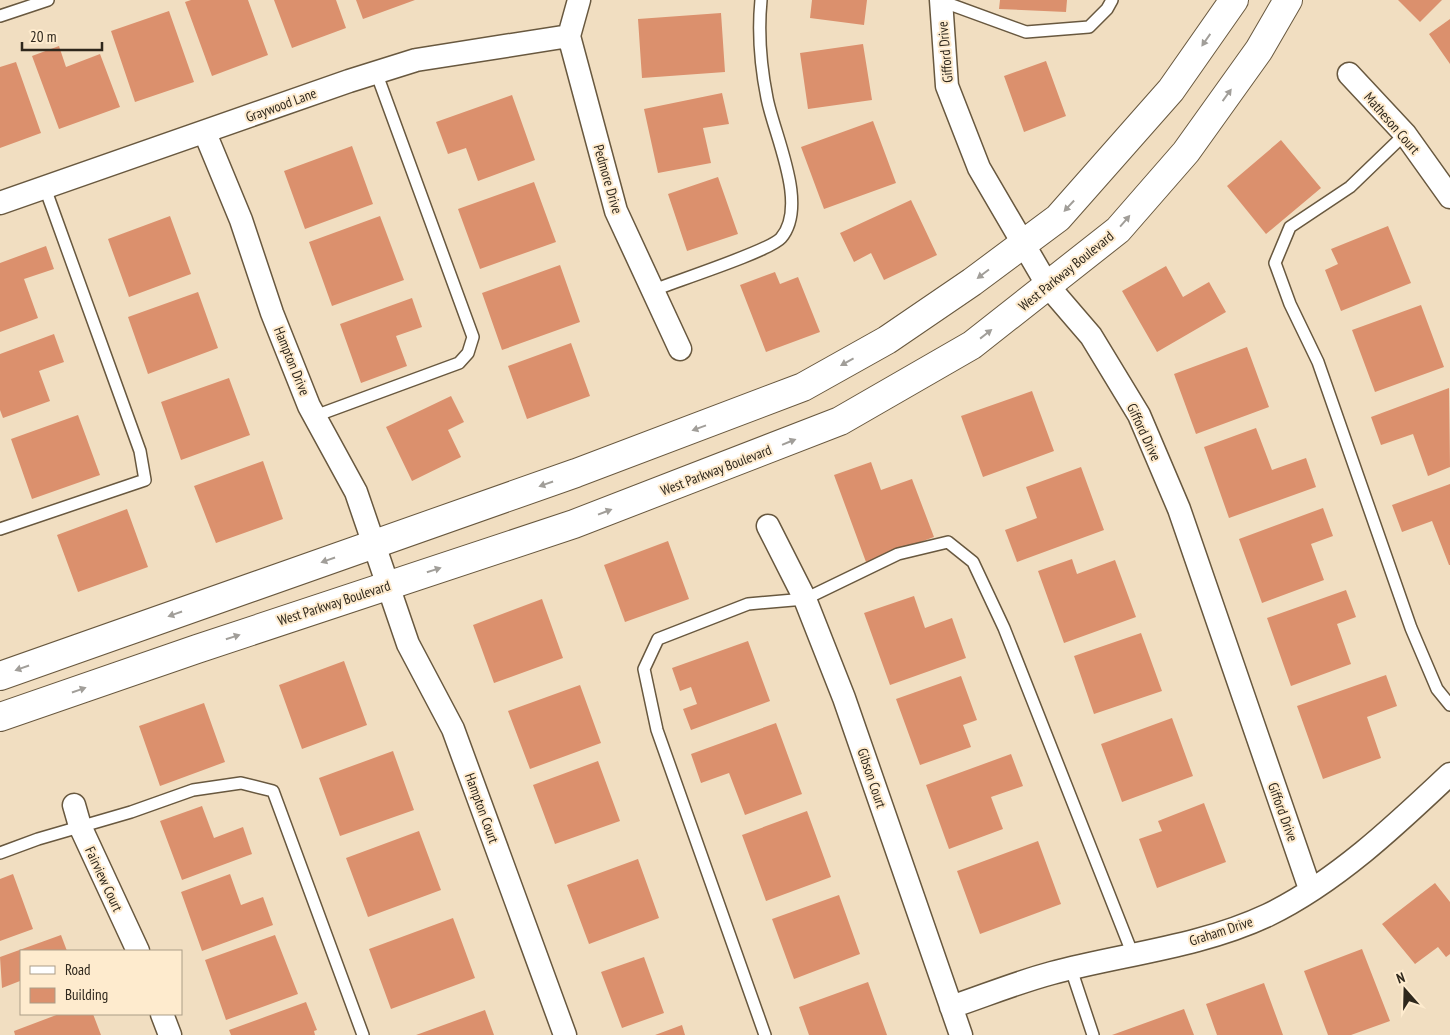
<svg xmlns="http://www.w3.org/2000/svg" width="1450" height="1035" font-family="'PT Sans Narrow',sans-serif">
<rect width="100%" height="100%" fill="#f1dec1"/>
<path fill="#db906d" d="M191 0H248L268 55 212 76 185 2Z
M274 0H336L346 28 292 48Z
M356 0H415L363 19Z
M812 0H867L864 25 810 18Z
M1000 0H1067L1066 12 999 9Z
M1398 0H1442L1420 22Z
M169 11 194 82 135 102 111 31Z
M721 13 725 72 642 78 638 19Z
M1450 19V64L1429 34Z
M863 44 872 100 808 109 800 53Z
M59 46 66 67 100 54 120 107 59 129 32 56Z
M1046 61 1066 116 1024 132 1004 76Z
M16 62 41 133 0 148V67Z
M722 93 729 124 703 128 711 163 658 173 644 109Z
M512 95 535 160 478 181 466 148 448 154 436 122Z
M873 121 896 183 824 209 801 147Z
M1281 140 1321 188 1266 234 1227 186Z
M352 146 373 204 305 229 284 171Z
M718 177 738 234 687 251 668 194Z
M534 182 556 242 480 269 458 209Z
M911 200 937 255 884 280 871 253 854 262 840 233Z
M170 216 191 274 129 297 108 239Z
M380 216 404 280 332 306 309 242Z
M1388 226 1411 283 1341 311 1325 270 1338 264 1331 249Z
M46 246 54 269 24 279 38 318 0 332V263Z
M560 265 580 322 502 350 482 293Z
M1166 266 1183 297 1209 282 1226 312 1157 352 1122 291Z
M775 272 780 284 798 277 820 332 766 352 740 285Z
M198 292 218 348 148 374 128 317Z
M412 298 422 327 396 336 407 366 361 383 340 324Z
M1421 305 1444 367 1375 392 1352 330Z
M54 334 64 362 39 371 50 401 3 418 0 410V354Z
M571 343 590 396 527 419 508 366Z
M1247 347 1269 407 1196 434 1174 374Z
M229 378 250 435 181 460 161 402Z
M1449 388 1450 467 1428 476 1413 434 1381 445 1371 417Z
M1032 391 1054 451 983 477 961 416Z
M451 396 464 422 448 430 461 457 412 481 386 427Z
M78 415 100 475 32 499 11 439Z
M1256 428 1272 470 1306 458 1316 487 1229 518 1204 447Z
M263 461 283 519 216 543 194 486Z
M871 462 881 490 912 479 934 537 866 562 834 475Z
M1081 467 1104 530 1017 562 1005 530 1037 518 1026 487Z
M1450 484V565H1449L1432 521 1402 532 1392 505Z
M1323 508 1333 536 1311 544 1324 580 1262 603 1239 539Z
M127 509 148 567 78 592 57 535Z
M668 541 689 599 625 622 604 565Z
M1072 559 1077 574 1115 560 1136 617 1064 643 1038 571Z
M1346 590 1356 617 1337 624 1351 664 1291 686 1267 618Z
M914 596 925 628 952 618 966 658 890 685 864 613Z
M542 599 563 658 494 683 473 625Z
M1141 633 1162 691 1094 714 1074 656Z
M748 641 770 701 691 730 683 709 697 704 691 687 680 691 672 668Z
M344 661 367 725 302 749 279 685Z
M1386 675 1397 706 1367 717 1381 758 1323 779 1297 706Z
M961 676 977 720 963 725 971 747 920 765 896 699Z
M580 685 601 743 530 769 508 711Z
M204 703 225 762 160 786 139 726Z
M1172 718 1193 776 1122 802 1101 744Z
M776 723 802 794 745 815 729 773 701 783 691 754Z
M393 751 414 810 340 836 319 778Z
M1011 754 1023 786 991 797 1003 829 949 849 926 785Z
M598 761 620 821 555 844 533 785Z
M1204 803 1226 862 1157 888 1139 839 1162 831 1158 821Z
M202 806 214 838 243 827 252 854 182 880 160 821Z
M807 811 831 877 766 901 742 835Z
M419 831 441 890 368 917 346 858Z
M1038 841 1061 904 980 934 957 871Z
M638 859 659 918 589 944 567 885Z
M13 874 33 929 0 941V879Z
M230 874 241 905 263 897 273 925 202 951 181 892Z
M1435 883 1450 902V954L1446 957 1438 947 1415 964 1382 924Z
M839 895 860 954 794 979 772 919Z
M453 918 475 978 391 1009 369 949Z
M61 935 67 951H21V985L20 981 2 988 0 957Z
M275 935 298 994 226 1020 205 960Z
M1362 949 1390 1021 1351 1035H1328L1304 971Z
M644 957 664 1013 622 1028 601 972Z
M868 982 887 1035H809L799 1007Z
M1264 983 1283 1035H1217L1206 1004Z
M306 1002 317 1030 314 1031 315 1035H231L229 1030Z
M1184 1009 1194 1035H1112Z
M485 1010 494 1035H416Z
M59 1014H93L101 1035H15L14 1031Z
M682 1025 685 1035H655Z"/>
<g fill="none" stroke-linecap="round" stroke-linejoin="round">
<defs>
<path id="lane" d="M941 1 1026 32 1089 27 1107 9 1112 0
M0 16 48 0
M1405 134 1350 187 1290 227 1275 263 1290 304 1318 362 1411 628 1437 689 1450 705
M651 291C673 282 770 251 781 238 809 205 774 135 767 98 761 68 758 31 761 0
M315 416 459 363 468 353 473 337 376 72
M0 529 145 480 140 451 45 188
M0 853 38 839 131 812 193 790 241 783 273 791 363 1035
M1071 969 1093 1035
M765 1035 657 730 644 669 658 639 748 604 805 599 898 554 948 542 973 562 1004 628 1133 955"/>
<path id="street" d="M579 0 569 36 616 211 680 349
M941 0 947 86 979 168 1048 286 1091 336 1139 415 1179 509 1310 889
M1349 74 1405 134 1450 197
M205 133 241 220 272 313 309 406 356 492 408 644 453 729 565 1035
M0 203 349 81 416 60 569 36
M768 526 805 599 844 698 961 1035
M74 805 80 826 138 951
M951 1007C984 996 1018 982 1052 973 1123 954 1200 947 1268 915 1336 882 1396 825 1450 774
M162 1014 170 1035"/>
<path id="secondary" d="M0 676 576 473 803 387 887 340 972 282 1058 218 1171 90 1234 0
M0 717 197 649 574 524 840 421 972 345 1118 230 1186 152 1259 50 1288 0"/>
</defs>
<use href="#lane" stroke="#68583f" stroke-width="14"/>
<use href="#street" stroke="#68583f" stroke-width="25"/>
<use href="#secondary" stroke="#68583f" stroke-width="30"/>
<use href="#lane" stroke="#fff" stroke-width="11"/>
<use href="#street" stroke="#fff" stroke-width="22"/>
<use href="#secondary" stroke="#fff" stroke-width="28"/>
</g>
<defs><path id="oneway-solid" d="M-6-.8H1V-3.2L6.5 0L1 3.2V.8H-6Z" transform="scale(1.25)"/></defs>
<g fill="#a19e99">
<use href="#oneway-solid" transform="translate(1206 40) rotate(125)"/>
<use href="#oneway-solid" transform="translate(1227 95) rotate(-54)"/>
<use href="#oneway-solid" transform="translate(1069 206) rotate(133)"/>
<use href="#oneway-solid" transform="translate(1125 221) rotate(-49)"/>
<use href="#oneway-solid" transform="translate(983 274) rotate(143)"/>
<use href="#oneway-solid" transform="translate(986 334) rotate(-38)"/>
<use href="#oneway-solid" transform="translate(847 362) rotate(151)"/>
<use href="#oneway-solid" transform="translate(699 428) rotate(160)"/>
<use href="#oneway-solid" transform="translate(789 442) rotate(-22)"/>
<use href="#oneway-solid" transform="translate(546 484) rotate(161)"/>
<use href="#oneway-solid" transform="translate(605 512) rotate(-21)"/>
<use href="#oneway-solid" transform="translate(328 560) rotate(161)"/>
<use href="#oneway-solid" transform="translate(434 570) rotate(-18)"/>
<use href="#oneway-solid" transform="translate(175 614) rotate(161)"/>
<use href="#oneway-solid" transform="translate(233 637) rotate(-18)"/>
<use href="#oneway-solid" transform="translate(22 668) rotate(161)"/>
<use href="#oneway-solid" transform="translate(79 690) rotate(-19)"/>
</g>
<g text-anchor="middle" dominant-baseline="central" stroke-width="4" stroke-linejoin="round" paint-order="stroke">
<g font-size="14" fill="#2e271c" stroke="#feebce">
<text transform="translate(945 52) rotate(-95)">Gifford Drive</text>
<text transform="translate(281 105) rotate(-20)">Graywood Lane</text>
<text transform="translate(1392 123) rotate(49)">Matheson Court</text>
<text transform="translate(608 179) rotate(74)">Pedmore Drive</text>
<text transform="translate(1066 271) rotate(-39)">West Parkway Boulevard</text>
<text transform="translate(292 361) rotate(68)">Hampton Drive</text>
<text transform="translate(1144 432) rotate(65)">Gifford Drive</text>
<text transform="translate(716 470) rotate(-21)">West Parkway Boulevard</text>
<text transform="translate(334 603) rotate(-18)">West Parkway Boulevard</text>
<text transform="translate(872 778) rotate(71)">Gibson Court</text>
<text transform="translate(482 808) rotate(70)">Hampton Court</text>
<text transform="translate(1283 812) rotate(70)">Gifford Drive</text>
<text transform="translate(104 879) rotate(65)">Fairview Court</text>
<text transform="translate(1221 931) rotate(-18)">Graham Drive</text>
</g>
</g>
<rect x="20" y="950" width="162" height="65" fill="#feebce" stroke="#ab9d87"/>
<rect x="30" y="966" width="25" height="8" fill="#ffffff" stroke="#ab9d87"/>
<text x="65" y="975" font-size="15" fill="#2e271c">Road</text>
<rect x="30" y="988" width="25" height="15" fill="#db906d" stroke="#ab9d87"/>
<text x="65" y="1000" font-size="15" fill="#2e271c">Building</text>
<g transform="translate(1405 990) rotate(340)" stroke="#feebce" stroke-width="4" paint-order="stroke">
<path d="M0-4L9 19L0 12L-9 19Z" fill="#2e271c"/>
<text y="-8" font-size="14" font-weight="bold" text-anchor="middle" fill="#2e271c">N</text>
</g>
<path d="M22 42v8h80v-8" fill="none" stroke="#2e271c" stroke-width="2.5"/>
<text x="30" y="42" font-size="15" fill="#2e271c" stroke="#feebce" stroke-width="4" paint-order="stroke">20 m</text>
</svg>
